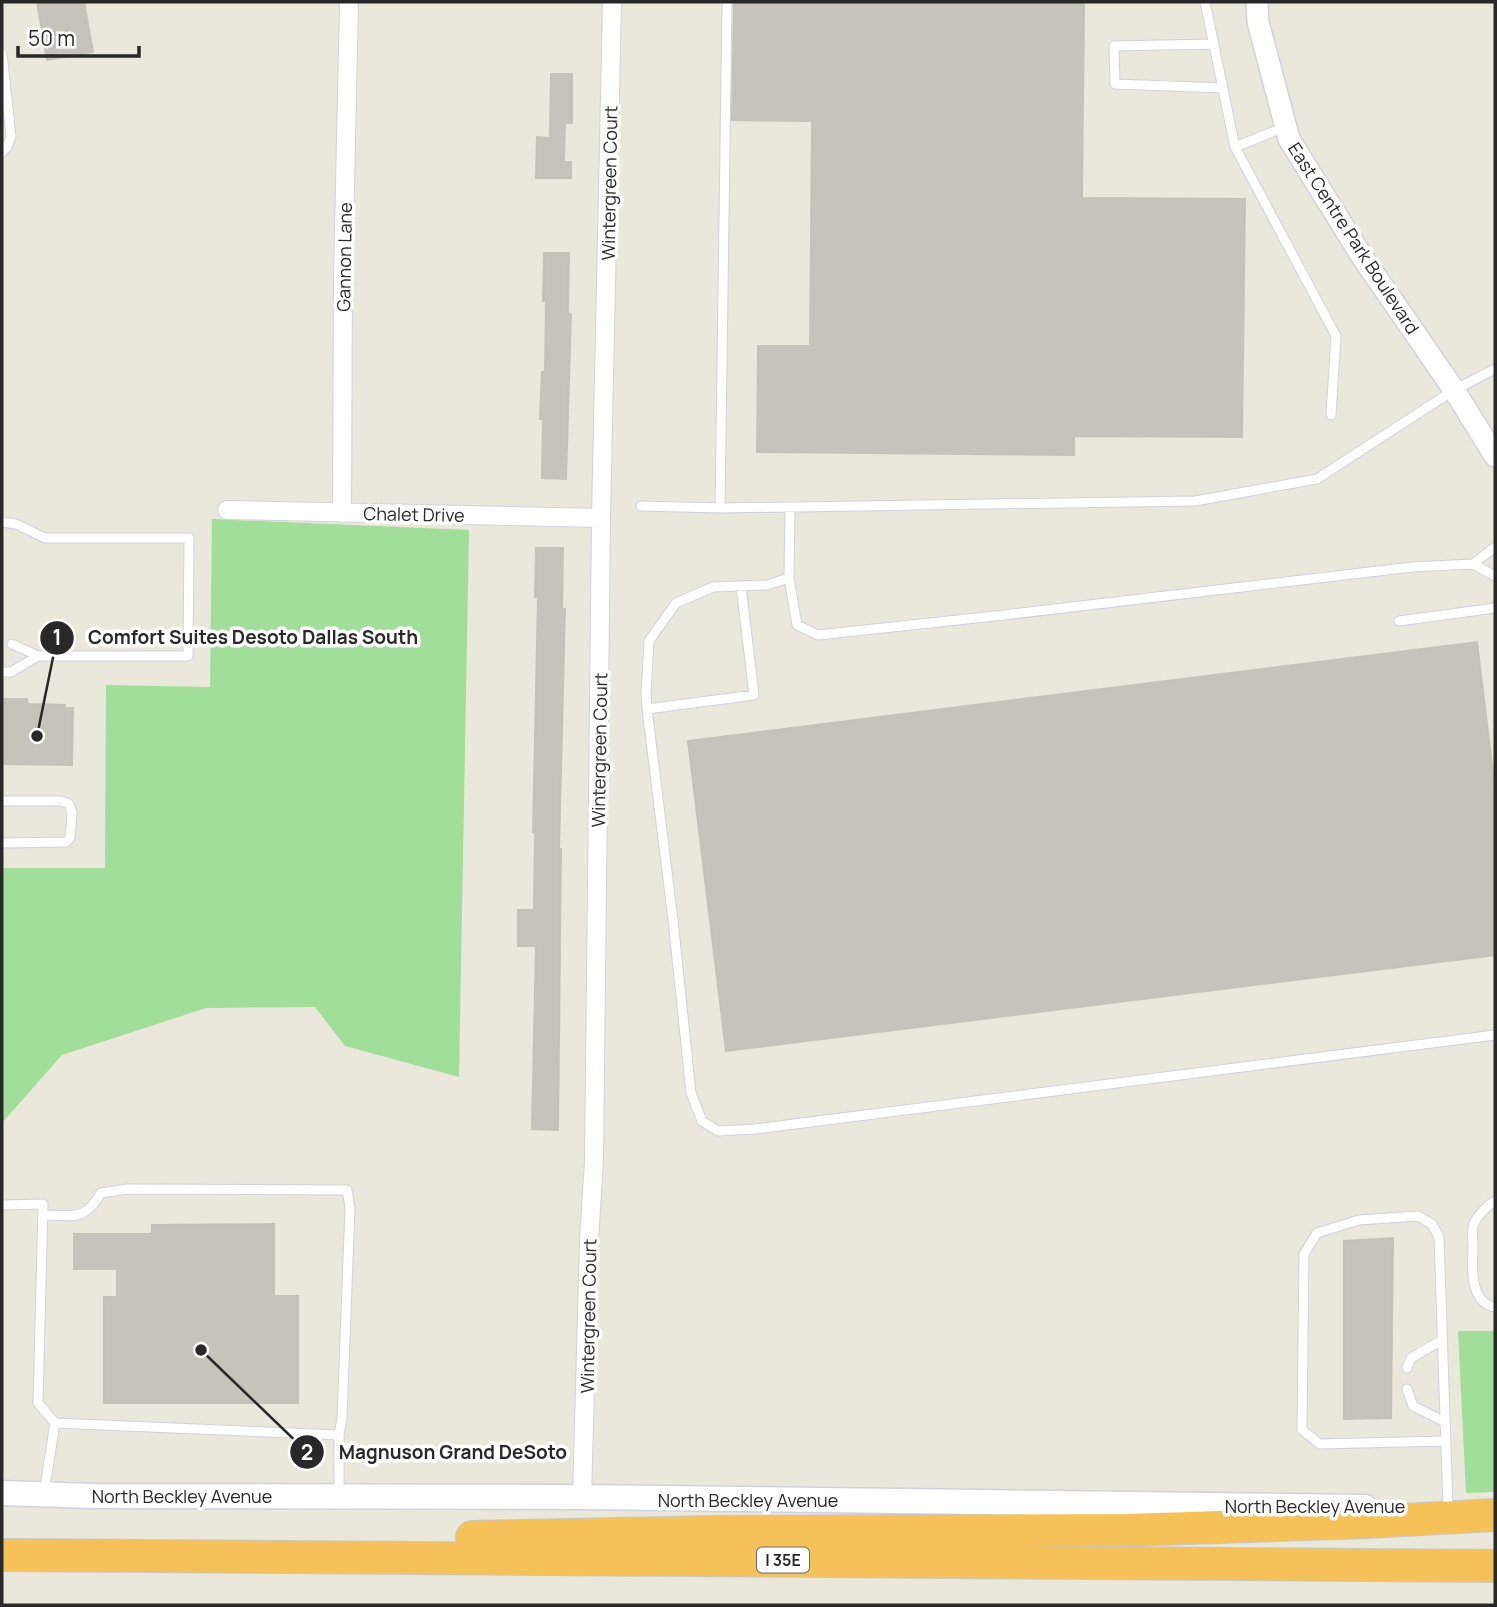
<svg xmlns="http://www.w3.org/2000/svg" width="1497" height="1607" font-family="Manrope,sans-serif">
<rect width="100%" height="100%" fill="#eae7db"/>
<path fill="#a1de99" d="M212 519 469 530 459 1077 345 1046 315 1007 206 1008 62 1055 2 1123V868H105L106 685 210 687Z
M1458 1331H1495V1492L1466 1493Z"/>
<path fill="#c5c3ba" stroke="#c5c3b5" stroke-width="2" d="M37 2H84L93 52 47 60Z
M734 2H1084L1082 198 1245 199 1242 437 1074 436V455L757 452 758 346H810L812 121 732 120Z
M551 74H572V123H565L564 162H571V178H536L537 137 550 138Z
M544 253H569L568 313 571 314 566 479 542 478 543 419H540L541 393 542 372H545L546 301H543Z
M536 548H563L562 609H565L559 849H561L558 1130 532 1129 536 946H518V910H534L535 832H533L538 597H535Z
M1477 642 1495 790V955L726 1051 688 741Z
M2 699H27L28 704 65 705V708H73L72 765 2 764Z
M274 1224V1296H298V1403H104V1297H117V1269H74V1234H152V1225Z
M1393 1238 1391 1418 1344 1419V1241Z"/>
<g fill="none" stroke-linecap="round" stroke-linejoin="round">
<defs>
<path id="service" d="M1205 2 1235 147 1336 336 1331 415
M1214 44 1114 46 1115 84 1223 88
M2 54 11 136 7 147 2 152
M1235 147 1285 127
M641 506 720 508 1195 501 1317 479 1454 390 1495 369
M790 507 789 578 797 625 818 635 1004 615 1412 567 1473 564 1495 576
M720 508 727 2
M2 522 16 524 45 538H189L188 656H38L11 672H2
M1473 564 1495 547
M789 578 767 585 713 587 676 603 649 641 646 694 647 709 673 920 691 1093 702 1121 718 1131 755 1129 1495 1035
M1399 621 1495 608
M12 644 38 656
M647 709 754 695 741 586
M2 801H61L69 804 72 813 70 838 66 842 2 843
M1495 1201C1488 1205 1475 1218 1473 1226 1472 1233 1473 1242 1473 1249 1472 1268 1470 1303 1495 1307
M2 1205 43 1204 38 1403 55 1423
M43 1215C73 1215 84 1222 101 1193L127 1189 347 1190 350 1208 342 1418 339 1435
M1407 1368 1411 1358 1442 1340
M1407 1389 1413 1406 1445 1422
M1445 1441 1320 1444 1302 1430 1304 1254 1317 1233 1359 1220 1418 1216 1432 1224 1439 1237 1448 1507
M44 1493 55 1423 339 1435V1496"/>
<path id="minor" d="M227 510 601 518
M342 513 343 278 349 2
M582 1497 589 1241 594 1160 601 518 612 2"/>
<path id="tertiary" d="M1257 2 1258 22 1289 139 1361 255 1454 390 1495 456"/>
<path id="secondary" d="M2 1493 94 1496 582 1497 1365 1507"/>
<path id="motorway" d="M472 1537 713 1532 1128 1530 1367 1522 1495 1515
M2 1555 1495 1566"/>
</defs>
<use href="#service" stroke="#d1d0e1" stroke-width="11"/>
<use href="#minor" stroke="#d1d0e1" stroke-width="20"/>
<use href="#tertiary" stroke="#d1d0e1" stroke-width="24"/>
<use href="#secondary" stroke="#d1d0e1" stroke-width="27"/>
<use href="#motorway" stroke="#c7c7c7" stroke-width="34"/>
<use href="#service" stroke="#fff" stroke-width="9"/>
<use href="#minor" stroke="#fff" stroke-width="18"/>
<use href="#tertiary" stroke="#fff" stroke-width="21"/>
<use href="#secondary" stroke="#fff" stroke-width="24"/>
<use href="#motorway" stroke="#f5c25a" stroke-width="32"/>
</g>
<g text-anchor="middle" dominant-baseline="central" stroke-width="7" stroke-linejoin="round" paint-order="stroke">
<rect fill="#fff" stroke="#686868" stroke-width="2" x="757" y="1547.5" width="52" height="25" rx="5"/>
<g font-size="16" font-weight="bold" fill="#282828">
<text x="783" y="1560">I 35E</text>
</g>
<g font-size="18" fill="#282828" stroke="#fff">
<text transform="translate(609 183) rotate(-89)">Wintergreen Court</text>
<text transform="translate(1354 238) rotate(57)">East Centre Park Boulevard</text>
<text transform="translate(344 257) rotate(-89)">Gannon Lane</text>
<text transform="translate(414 514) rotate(1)">Chalet Drive</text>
<text transform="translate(599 750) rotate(-89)">Wintergreen Court</text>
<text transform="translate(588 1316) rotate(-89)">Wintergreen Court</text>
<text x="182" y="1496">North Beckley Avenue</text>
<text x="748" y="1500">North Beckley Avenue</text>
<text x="1315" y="1506">North Beckley Avenue</text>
</g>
</g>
<path fill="none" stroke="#282828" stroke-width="2.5" d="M37 736L57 638M201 1350L307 1452"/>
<g fill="#282828" stroke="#fff" stroke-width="2.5">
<circle cx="37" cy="736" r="7"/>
<circle cx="201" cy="1350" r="7"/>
<circle cx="57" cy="638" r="18"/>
<circle cx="307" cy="1452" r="18"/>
</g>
<g font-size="21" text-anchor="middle" font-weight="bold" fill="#fff">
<text x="57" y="645">1</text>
<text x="307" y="1460">2</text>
</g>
<g font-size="19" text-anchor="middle" font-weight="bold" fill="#282828" stroke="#fff" stroke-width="7" stroke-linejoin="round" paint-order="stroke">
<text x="253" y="644">Comfort Suites Desoto Dallas South</text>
<text x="453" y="1459">Magnuson Grand DeSoto</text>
</g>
<rect width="1497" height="1607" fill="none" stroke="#282828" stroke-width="7"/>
<path d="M18 46v10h121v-10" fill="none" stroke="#282828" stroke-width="3.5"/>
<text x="28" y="46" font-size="21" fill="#282828" stroke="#ffffff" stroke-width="5" paint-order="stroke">50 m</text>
</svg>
